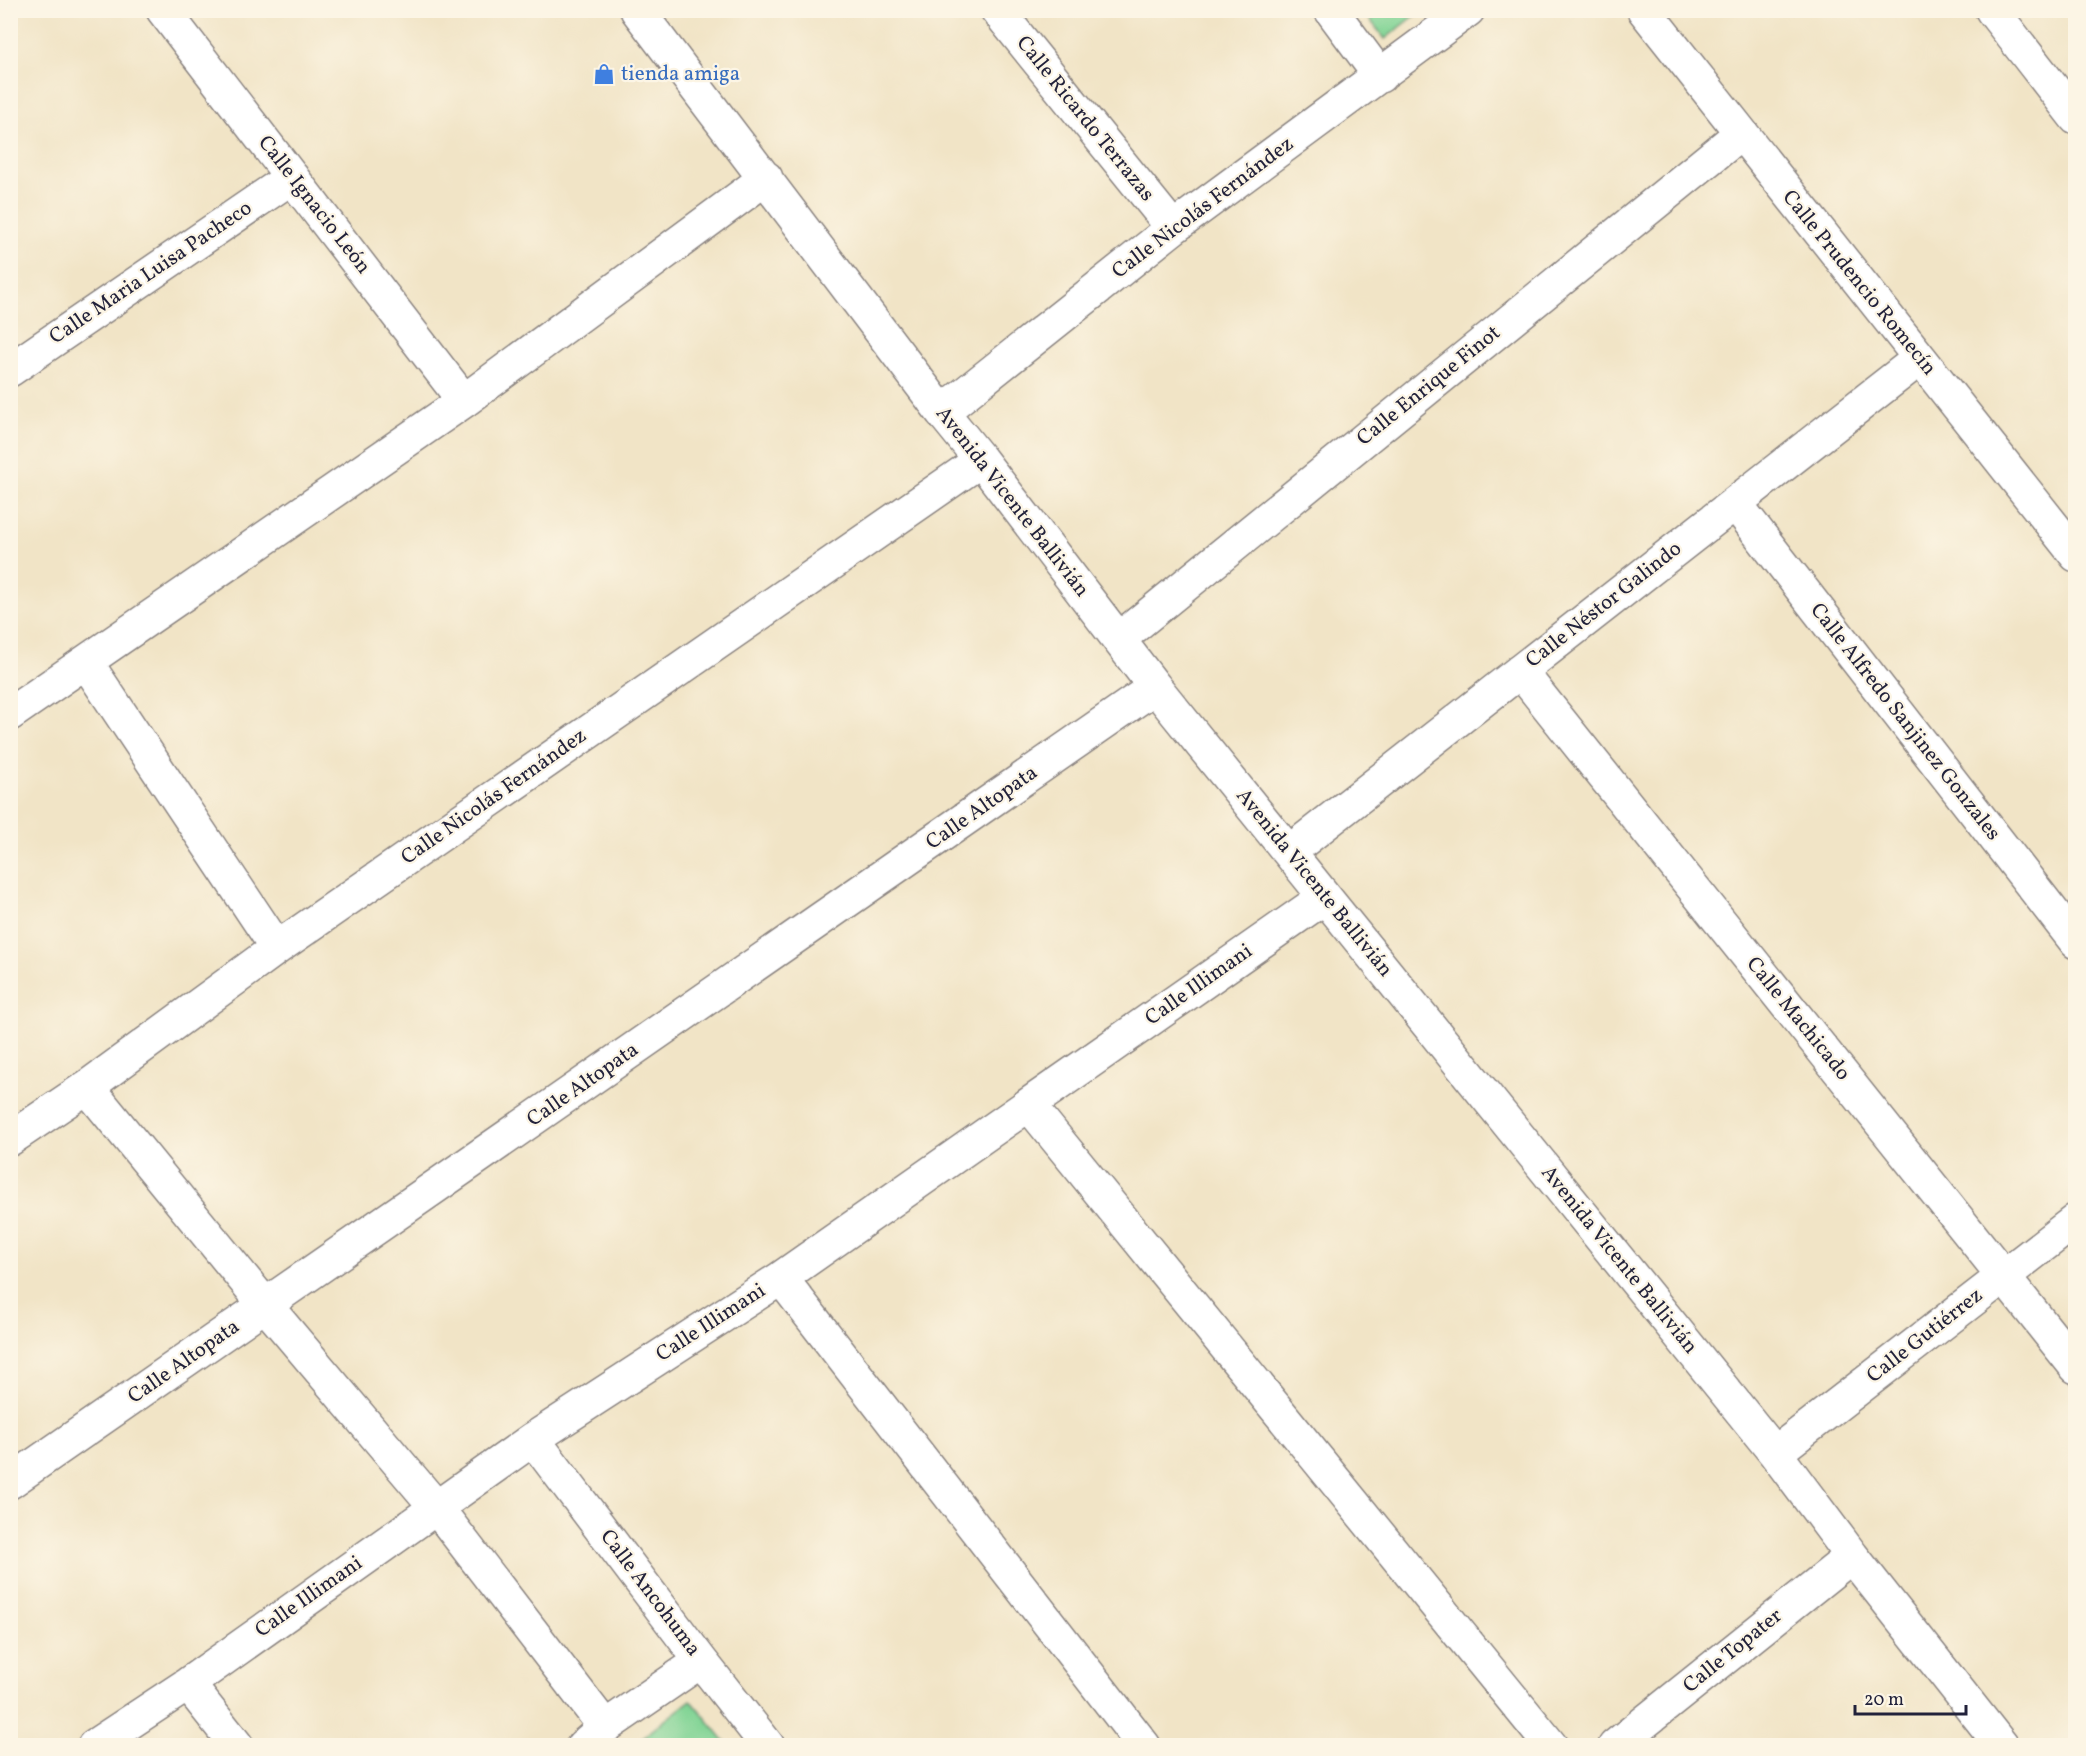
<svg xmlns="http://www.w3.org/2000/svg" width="2086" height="1756" font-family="Vollkorn,serif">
<rect width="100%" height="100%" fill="#fcf5e5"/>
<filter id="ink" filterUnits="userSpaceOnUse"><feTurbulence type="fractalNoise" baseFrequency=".0167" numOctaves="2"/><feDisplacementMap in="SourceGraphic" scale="12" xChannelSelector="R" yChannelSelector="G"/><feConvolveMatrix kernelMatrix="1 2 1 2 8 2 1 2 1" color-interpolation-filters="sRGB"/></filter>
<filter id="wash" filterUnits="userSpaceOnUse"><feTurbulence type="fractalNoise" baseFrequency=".008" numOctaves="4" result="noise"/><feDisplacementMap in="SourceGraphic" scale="24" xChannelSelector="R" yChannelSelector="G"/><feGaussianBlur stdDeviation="1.35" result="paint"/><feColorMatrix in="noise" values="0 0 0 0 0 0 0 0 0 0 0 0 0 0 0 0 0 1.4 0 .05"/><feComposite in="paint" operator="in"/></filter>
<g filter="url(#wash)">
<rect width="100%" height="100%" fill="#f1e4c6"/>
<path fill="#82d495" stroke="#527b68" stroke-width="1.5" d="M1363 11H1421L1385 39Z
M691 1700 728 1745H633Z"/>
</g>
<g filter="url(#ink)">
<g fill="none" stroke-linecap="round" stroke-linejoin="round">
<defs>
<path id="minor" d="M163 10 464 401
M637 10 942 412 981 460 1155 687 1775 1453 1852 1556 2002 1746
M997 10 1173 228
M1331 10 1380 76
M1644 10 2076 555
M1992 10 2076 118
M10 370 292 177
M942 412 1173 228 1468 10
M1735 503 2076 942
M1119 639 1740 134
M86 662 277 948
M1520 671 2076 1367
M10 714 464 401 766 178
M1289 852 1919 359
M87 1087 266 1306 436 1507 605 1727
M1029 1105 1551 1746
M10 1139 87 1087 277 948 981 460
M781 1278 1144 1746
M533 1439 701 1661 768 1746
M1775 1453 2076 1220
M10 1482 1155 687
M188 1684 237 1746
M94 1746 188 1684 533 1439 781 1278 1325 897
M583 1746 605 1727 701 1661
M1615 1746 1852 1556"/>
</defs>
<use href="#minor" stroke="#8a8380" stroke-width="36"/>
<use href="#minor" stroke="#fff" stroke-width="33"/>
</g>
</g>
<defs>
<symbol id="shop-bare" viewBox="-9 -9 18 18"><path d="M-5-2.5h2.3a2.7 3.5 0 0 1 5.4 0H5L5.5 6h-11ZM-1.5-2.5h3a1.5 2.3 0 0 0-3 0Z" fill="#3f7fe0" stroke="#fcf5e5" stroke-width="2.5" paint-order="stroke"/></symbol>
</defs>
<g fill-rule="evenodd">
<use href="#shop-bare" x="589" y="59" width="30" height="30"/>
</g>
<g text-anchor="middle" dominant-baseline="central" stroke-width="4.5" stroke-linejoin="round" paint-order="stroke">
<g font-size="21" fill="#366cbe" stroke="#fcf5e5" text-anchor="start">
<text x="621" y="74">tienda amiga</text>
</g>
<g font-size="21" fill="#22223b" stroke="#fcf5e5">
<text transform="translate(1085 119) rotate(51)">Calle Ricardo Terrazas</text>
<text transform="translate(314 205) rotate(52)">Calle Ignacio León</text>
<text transform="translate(1203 208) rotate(-37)">Calle Nicolás Fernández</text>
<text transform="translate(151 273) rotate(-34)">Calle Maria Luisa Pacheco</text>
<text transform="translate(1859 283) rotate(51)">Calle Prudencio Romecín</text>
<text transform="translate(1429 386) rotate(-39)">Calle Enrique Finot</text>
<text transform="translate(1012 502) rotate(52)">Avenida Vicente Ballivián</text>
<text transform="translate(1604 605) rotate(-38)">Calle Néstor Galindo</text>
<text transform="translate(1905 722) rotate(52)">Calle Alfredo Sanjinez Gonzales</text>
<text transform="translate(494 797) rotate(-35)">Calle Nicolás Fernández</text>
<text transform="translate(982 808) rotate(-35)">Calle Altopata</text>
<text transform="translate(1314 883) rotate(51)">Avenida Vicente Ballivián</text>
<text transform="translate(1199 985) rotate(-35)">Calle Illimani</text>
<text transform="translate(1798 1019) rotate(51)">Calle Machicado</text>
<text transform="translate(583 1085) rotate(-35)">Calle Altopata</text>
<text transform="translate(1619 1260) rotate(51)">Avenida Vicente Ballivián</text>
<text transform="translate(711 1323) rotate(-33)">Calle Illimani</text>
<text transform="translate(1925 1336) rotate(-38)">Calle Gutiérrez</text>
<text transform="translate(184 1362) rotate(-35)">Calle Altopata</text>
<text transform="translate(650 1593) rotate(53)">Calle Ancohuma</text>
<text transform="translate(309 1597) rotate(-35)">Calle Illimani</text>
<text transform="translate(1733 1651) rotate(-39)">Calle Topater</text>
</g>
</g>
<rect width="2086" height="1756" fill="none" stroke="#fcf5e5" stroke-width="36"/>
<path d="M1855 1705v9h111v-9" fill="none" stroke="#22223b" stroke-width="3"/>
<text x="1864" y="1705" font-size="18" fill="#22223b" stroke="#fcf5e5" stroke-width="4.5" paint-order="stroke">20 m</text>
</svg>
